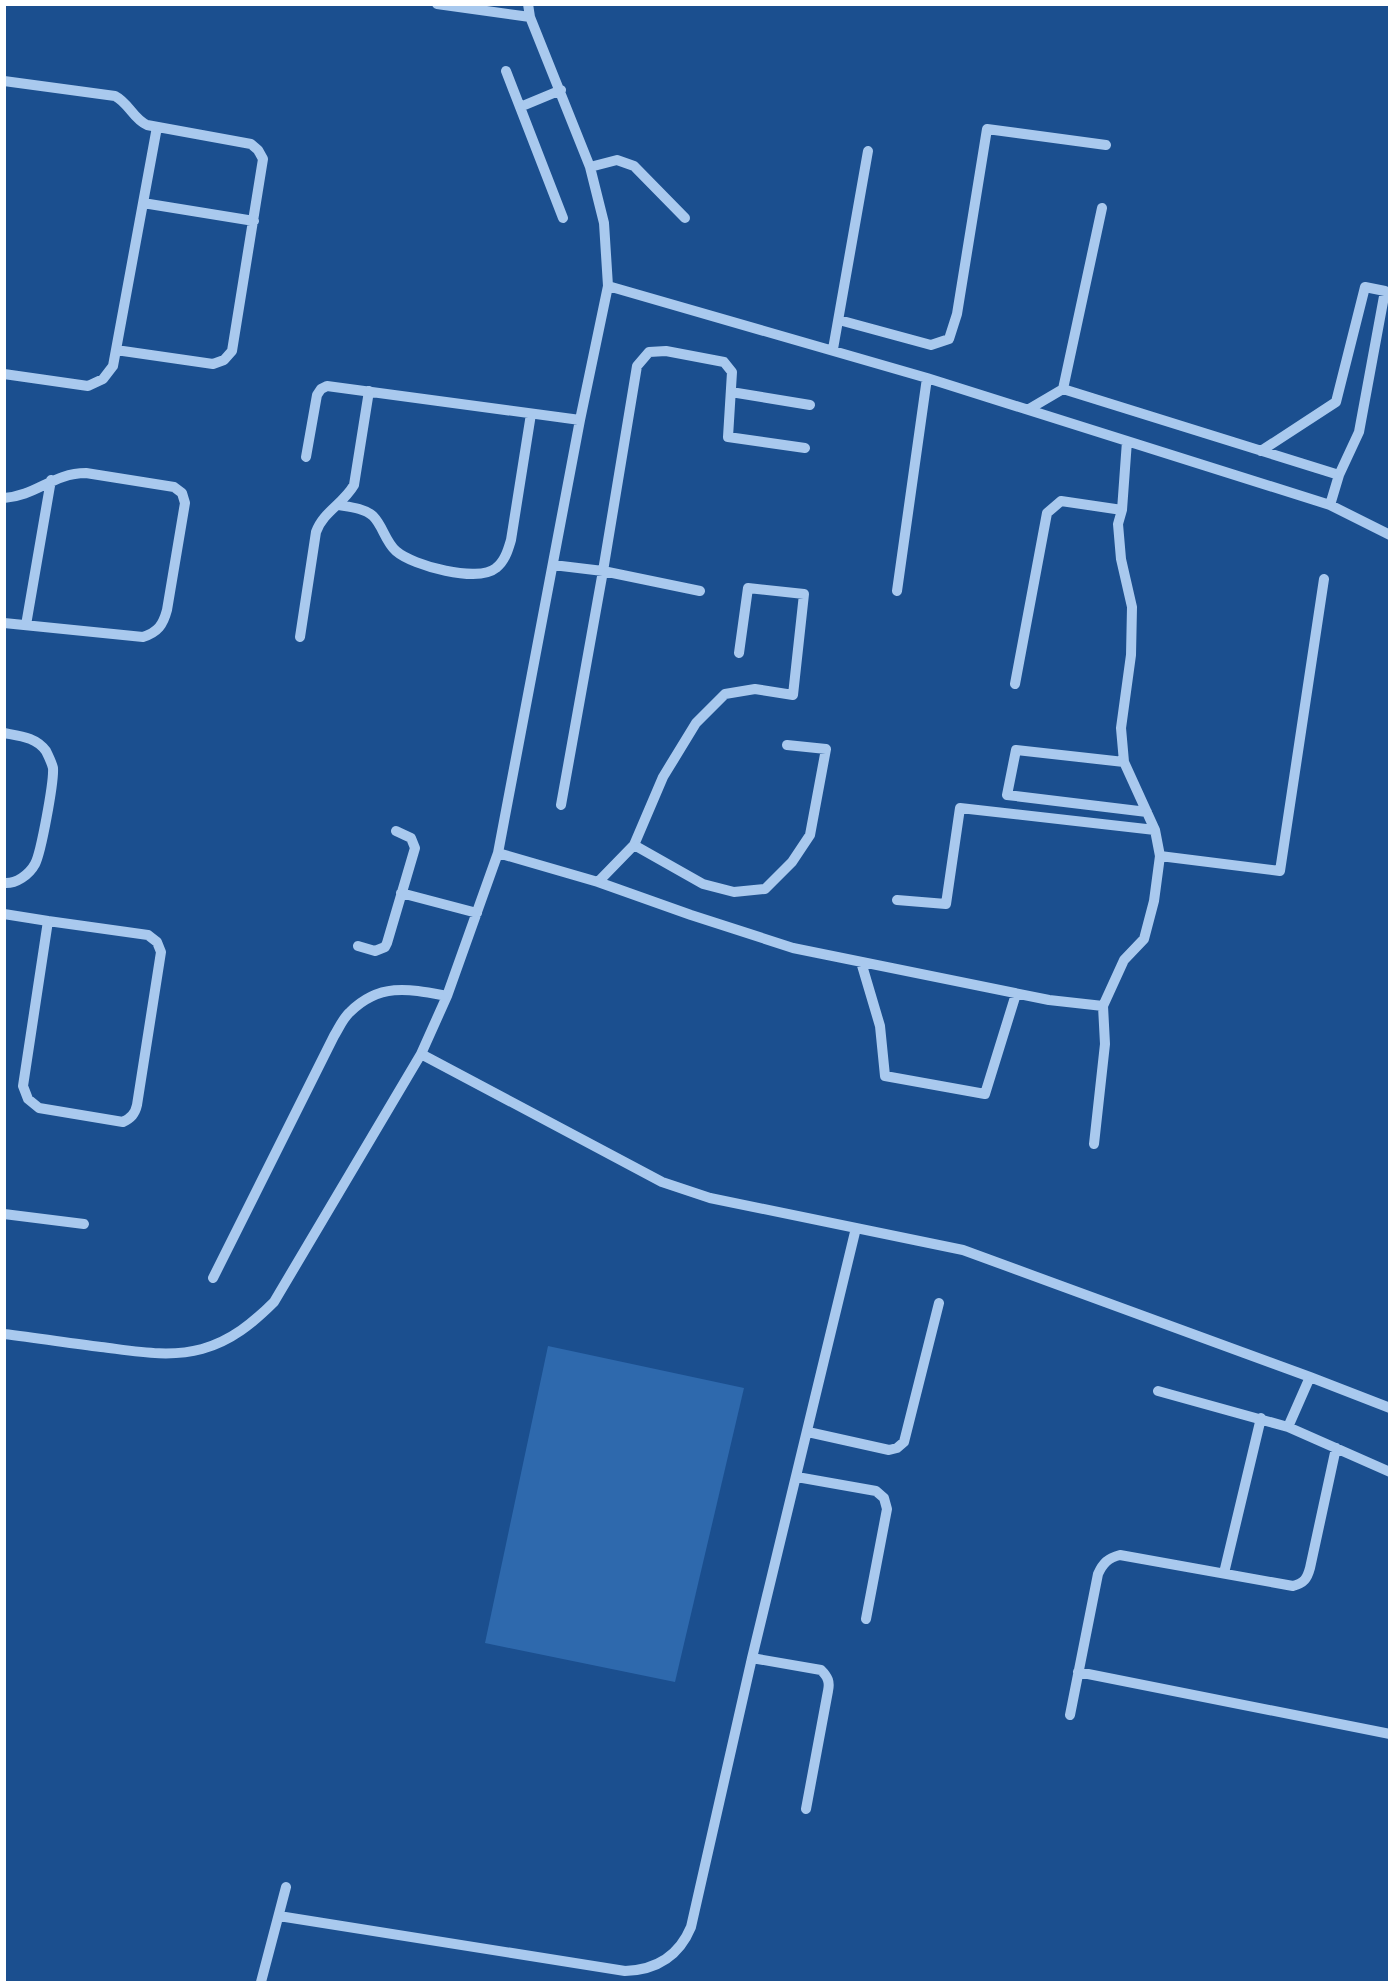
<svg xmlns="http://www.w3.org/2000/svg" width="1394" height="1987" font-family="'Fira Sans Condensed',sans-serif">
<rect width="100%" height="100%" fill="#1b4f8f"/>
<path fill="#2e69ad" d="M548 1346 744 1388 675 1682 485 1643Z"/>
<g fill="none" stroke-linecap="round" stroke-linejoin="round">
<path stroke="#a9c9ee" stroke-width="10" d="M437 4 530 17
M506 71 563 218
M4 81 115 96C129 103 133 119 147 125L251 144 258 150 263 159 232 351 224 360 213 364 116 350
M520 107 561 90
M590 167 617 160 634 166 685 218
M143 203 254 221
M608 286 927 378 1330 505 1390 535
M839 320 931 345 949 339 957 314 987 129 1106 145
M833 349 868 151
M4 374 88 386 103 379 113 366 157 127
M1063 389 1339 475 1330 505
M731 392 810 405
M1029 409 1063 389 1102 208
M1261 451 1336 402 1365 287 1385 291 1359 432 1339 475
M306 457 317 395 321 389 327 386 580 420
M4 498C36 496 53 473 86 473L174 487 182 493 185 503 167 610C163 625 158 632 143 637L4 623
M338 505C350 507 364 508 373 516 383 526 385 541 396 551 413 566 478 583 496 568 505 561 508 550 511 540L531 414
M553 565 603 571 700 591
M897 591 927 378
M26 625 51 480
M300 637 316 532C323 512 343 504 354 485L369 391
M1015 684 1047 513 1061 501 1122 510
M4 733C20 736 36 737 46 751 48 755 52 764 53 768 54 782 41 853 35 864 29 875 16 884 4 883
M1124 762 1016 750 1007 795 1147 812
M561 805 603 571 637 366 649 352 666 351 724 362 732 372 728 437 805 448
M634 845 703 884 734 892 765 889 792 862 810 835 826 749 787 745
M498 853 598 882 691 915 793 948 1049 1000 1103 1006
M1160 856 1280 871 1324 579
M598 882 634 845 663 777 696 723 725 694 755 689 793 695 804 594 748 588 739 653
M401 893 477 913
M897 900 946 904 960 808 1155 830
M4 914 48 921
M48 921 148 935 157 942 161 952 137 1105C135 1114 131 1118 123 1122L39 1108 28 1099 23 1086Z
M358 946 375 951 385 947 387 943 415 848 411 838 396 831
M861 962 880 1026 885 1076 985 1094 1016 994
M421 1054 662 1182 710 1198 963 1250 1310 1377 1390 1408
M1094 1144 1105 1044 1103 1006 1124 960 1144 939 1154 901 1160 856 1155 830 1124 762 1121 728 1131 655 1132 607 1121 559 1118 524 1122 510 1127 441
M4 1214 84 1224
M213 1278 334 1036C339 1028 343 1018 350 1012 380 982 410 989 447 996
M4 1334C37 1338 69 1343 101 1347 134 1351 169 1358 202 1349 231 1341 253 1323 274 1302L421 1054 447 996 498 853 580 420 608 286 604 223 590 167 530 17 528 4
M1158 1391 1288 1427 1390 1472
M1288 1427 1310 1377
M808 1432 889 1450 897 1448 904 1442 939 1303
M797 1477 876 1491 884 1498 887 1509 866 1619
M1224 1573 1261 1418
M752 1658 821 1670C828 1677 830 1682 828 1691L806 1809
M1078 1672 1390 1734
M1070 1715 1098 1574C1103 1563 1108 1558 1120 1555L1293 1586C1304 1583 1307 1579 1310 1568L1336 1448
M279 1916 625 1971C656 1970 679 1956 691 1927L752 1658 856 1228
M261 1982 286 1887"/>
</g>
<rect width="1394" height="1987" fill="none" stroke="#ffffff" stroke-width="12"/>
</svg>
